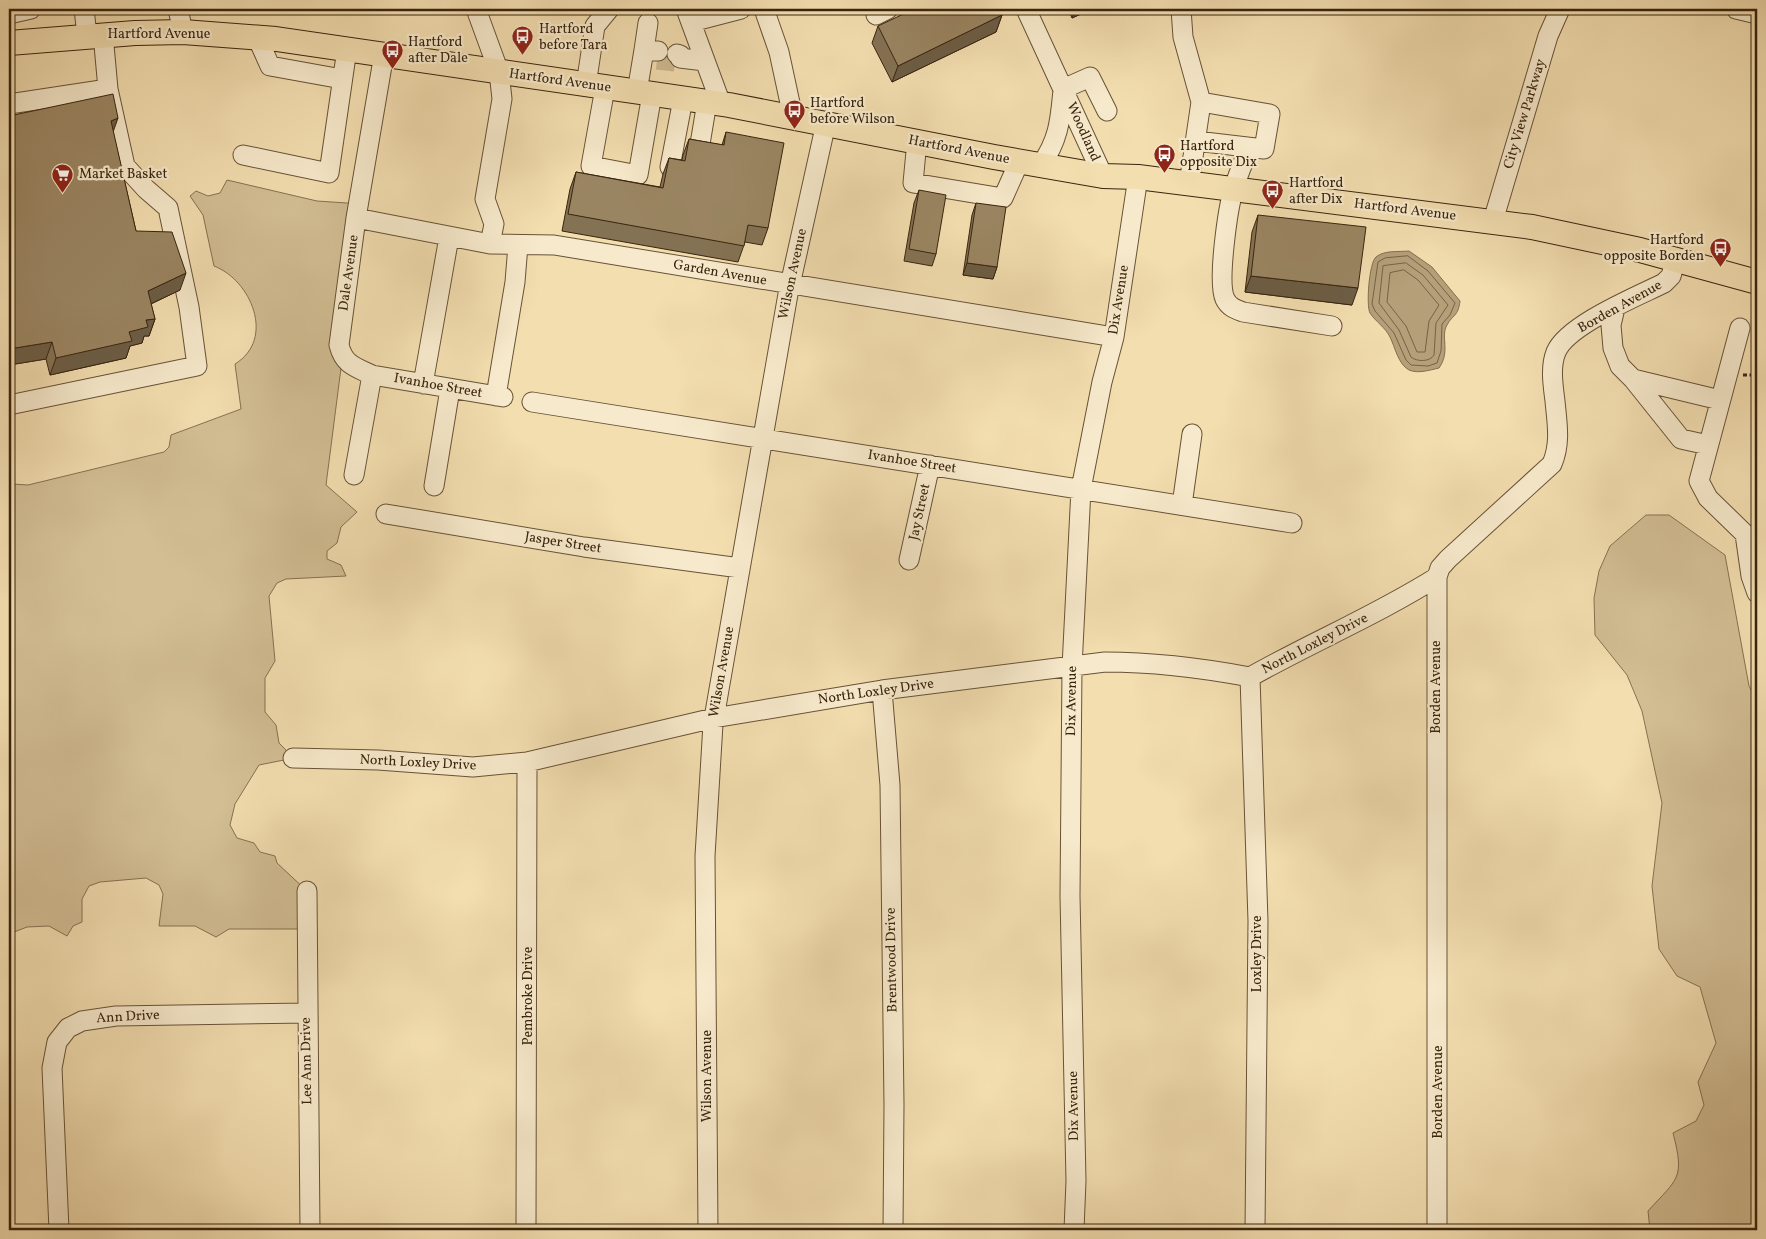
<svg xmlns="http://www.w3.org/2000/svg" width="1766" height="1239" font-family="Vollkorn,serif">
<rect width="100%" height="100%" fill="#f3deb0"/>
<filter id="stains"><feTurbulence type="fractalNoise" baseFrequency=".004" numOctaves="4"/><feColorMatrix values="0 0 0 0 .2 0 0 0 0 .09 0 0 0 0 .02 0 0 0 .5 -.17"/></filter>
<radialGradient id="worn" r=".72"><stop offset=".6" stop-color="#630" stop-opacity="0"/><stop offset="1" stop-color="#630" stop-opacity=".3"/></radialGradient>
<path fill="#d3be94" stroke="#867151" d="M227 180 317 201 362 204 326 485 357 512 341 527 337 543 327 551V559L341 565 346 576 286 579 277 583 269 596 275 661 265 678V712L276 725 279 743 294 758 259 765 235 804 230 825 237 838 254 843 260 852 275 856 277 863 307 891 306 929H229L216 937 195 926H159L163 894 159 885 146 878 100 882 89 886 82 899V922L73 926 67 936 49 926 27 927 9 934V474L12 484 28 485 164 452 169 447 171 435 241 409 235 364C276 339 251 280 214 266L203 215 190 196 196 191 208 196 220 193Z
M1646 515H1669L1725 555 1749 686 1757 701V1230H1650L1648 1211C1678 1178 1685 1179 1673 1133L1696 1121 1704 1105 1698 1082 1716 1043 1700 987 1677 976 1659 949 1652 886 1662 803 1642 711 1627 675 1595 635 1594 598 1599 571 1610 546Z"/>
<path fill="#b49f79" stroke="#836e4e" d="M1409 251 1432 267 1460 301C1458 317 1453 314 1447 325 1440 337 1451 351 1439 368 1430 370 1418 374 1409 370 1398 364 1395 347 1390 337 1385 327 1376 322 1370 313 1366 306 1369 263 1376 257 1384 250 1399 252 1409 251Z"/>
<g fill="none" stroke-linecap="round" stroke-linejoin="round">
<path stroke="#766244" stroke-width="1" d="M1408 256 1428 271 1455 303 1450 315 1442 324 1441 351 1437 363 1428 366 1411 365 1406 360 1394 333 1375 311 1372 304 1378 262 1385 258Z
M1406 263 1423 275 1448 305 1436 323 1434 355C1430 362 1417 362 1411 357L1399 330 1379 303 1383 266Z
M1404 270 1418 280 1439 305 1429 321 1425 352H1417L1406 326 1387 302 1390 273Z"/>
<path stroke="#ceb990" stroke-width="19" stroke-dasharray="19 9" stroke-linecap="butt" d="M657 60 675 62"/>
<defs>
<path id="minor" d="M84 9 87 35
M178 9 183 32
M476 9 499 72 502 99 485 199 494 224 490 244
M686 9 721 104
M764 9 779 52 793 117
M1026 9 1103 176
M1181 9 1183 37 1201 102 1189 184
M1736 9 1757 14
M9 14 31 9
M876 15 888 9
M691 22 741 9
M257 37 270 66 342 79
M644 50 648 23
M677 54 680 55V58L705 61
M586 85 595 26 609 9
M605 88 591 166 638 175 652 94
M1063 89 1090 77 1107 111
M637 92 644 50 658 51
M9 104 108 89
M917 141 913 183 1003 198 1019 162
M1196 141 1264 149 1270 114 1201 102
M1249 148C1244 161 1238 174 1234 188 1228 207 1217 282 1225 299 1229 307 1235 309 1243 312L1332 326
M699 150 707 102
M243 155 329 173 347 49
M1041 165C1059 139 1060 121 1063 90
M670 167 683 99
M356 218 490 244 554 245 1114 337
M1493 221 1548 36 1560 9
M1615 308 1611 325 1613 348 1620 366 1633 379 1720 400
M1740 328 1699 481 1708 498 1745 534 1751 576 1757 593
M372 375 503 397
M1633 379 1681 439 1708 445
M423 384 449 237
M496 396 515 282 518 245
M532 402 1292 523
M9 405 197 366 189 307 168 208 146 189 125 166 108 89 103 34
M354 475 372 375C355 367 344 365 339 345L356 218 384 54
M434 486 450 389
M1182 505 1192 434
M386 514 584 547 740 568
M909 560 930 465
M1250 677 1258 921 1255 1230
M882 690 890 785 894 1105 893 1230
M293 758 378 760 473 767 527 762 714 718 882 690 1105 662C1153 662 1202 668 1250 677 1312 642 1377 615 1437 577
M307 891 310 1230
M59 1230 52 1068 57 1042 68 1028 82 1021 116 1016 307 1013
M526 1230 527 762
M708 1230 705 856 713 724 788 294 826 123
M1074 1230 1076 1181 1070 896 1072 667 1081 489 1102 382 1114 337 1138 177
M1437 1230V577L1440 568 1448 559 1552 464C1561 443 1557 423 1555 401 1553 385 1550 367 1556 352 1567 325 1638 296 1664 283L1671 276 1676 259"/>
<path id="major" d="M9 43 135 33 183 32 276 39 729 105 994 157 1103 176 1138 177 1532 227 1640 250 1757 282"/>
</defs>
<use href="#minor" stroke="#685236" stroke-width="21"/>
<use href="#major" stroke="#39240e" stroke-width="26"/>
<path stroke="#39240e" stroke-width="3" stroke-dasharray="4 2.5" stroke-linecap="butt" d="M1743 375H1757"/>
<use href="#minor" stroke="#f7eacc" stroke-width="19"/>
<use href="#major" stroke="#f3deb0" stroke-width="24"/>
</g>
<path fill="#847254" stroke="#39240e" d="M1068 9H1092L1072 18Z
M1002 15 996 32 892 82 872 43 878 26Z
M9 116 113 132 136 231 180 290 151 304 155 319 149 336H144L142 343 130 346 126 358 50 375 46 359 9 365Z
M726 132 768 228 762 245 745 242 738 262 562 231 570 189 576 172 660 187 663 174 669 158 682 160 683 155 689 139 722 145Z
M919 190 936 254 932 266 904 261 914 203Z
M976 203 997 267 993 279 963 275 972 215Z
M1258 215 1352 305 1245 292 1252 232Z"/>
<path fill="#6c5d45" stroke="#39240e" d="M1076 9H1092L1072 18Z
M1002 15 996 32 892 82 898 66Z
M118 118 112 135 111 121Z
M967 263 997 267 993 279 963 275Z
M186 273 180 290 142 308 148 291Z
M1251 276 1358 288 1352 305 1245 292Z
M155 319 149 336H144L142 343 130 346 126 358 50 375 56 358 129 332 146 320Z
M52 342 46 359 9 365V349Z"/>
<path fill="#9a8562" stroke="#39240e" d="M914 9H999L1002 15 898 66 878 26Z
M113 94 118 118 111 121 136 231 172 232 186 273 148 291 155 319 146 320 148 327 129 332 132 341 56 358 52 342 9 349V116Z
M726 132 784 143 768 228 748 225 744 246 568 214 576 172 663 188 669 158 685 161 689 139 724 145Z
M919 190 946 195 936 254 909 249Z
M976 203 1006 207 997 267 967 263Z
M1258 215 1366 227 1358 288 1251 276Z"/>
<defs>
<symbol id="bus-pin" viewBox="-11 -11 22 30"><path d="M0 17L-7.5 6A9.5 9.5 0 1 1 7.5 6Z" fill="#8f2418" stroke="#f7eacc"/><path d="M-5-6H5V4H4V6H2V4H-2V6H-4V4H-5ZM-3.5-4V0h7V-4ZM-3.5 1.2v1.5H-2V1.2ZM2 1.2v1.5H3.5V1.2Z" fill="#fff"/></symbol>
<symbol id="supermarket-pin" viewBox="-11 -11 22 30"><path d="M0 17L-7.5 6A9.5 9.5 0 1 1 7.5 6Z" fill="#8f2418" stroke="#f7eacc"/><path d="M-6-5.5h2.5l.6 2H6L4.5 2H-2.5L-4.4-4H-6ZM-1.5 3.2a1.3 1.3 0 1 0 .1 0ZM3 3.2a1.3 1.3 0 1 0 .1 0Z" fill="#fff"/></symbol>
</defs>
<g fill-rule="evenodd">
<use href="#bus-pin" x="510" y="24" width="25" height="34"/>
<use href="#bus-pin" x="380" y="38" width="25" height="34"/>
<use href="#bus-pin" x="782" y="98" width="25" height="34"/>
<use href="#bus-pin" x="1152" y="142" width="25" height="34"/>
<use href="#supermarket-pin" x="50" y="162" width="25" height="34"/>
<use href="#bus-pin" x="1260" y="178" width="25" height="34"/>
<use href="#bus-pin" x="1708" y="236" width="25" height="34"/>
</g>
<g text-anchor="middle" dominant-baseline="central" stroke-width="4.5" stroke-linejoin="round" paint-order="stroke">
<g font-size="14" fill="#39240e" stroke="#f7eacc" text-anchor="start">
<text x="539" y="29">Hartford<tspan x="539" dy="16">before Tara</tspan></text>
<text x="408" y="42">Hartford<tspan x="408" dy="16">after Dale</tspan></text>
<text x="810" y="103">Hartford<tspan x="810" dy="16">before Wilson</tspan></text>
<text x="1180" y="146">Hartford<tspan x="1180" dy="16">opposite Dix</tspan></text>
<text x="79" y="174">Market Basket</text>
<text x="1289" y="183">Hartford<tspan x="1289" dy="16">after Dix</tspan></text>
<text x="1704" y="240" text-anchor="end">Hartford<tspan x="1704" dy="16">opposite Borden</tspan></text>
</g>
<g font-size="14" fill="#39240e" stroke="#f7eacc">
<text x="159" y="34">Hartford Avenue</text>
<text transform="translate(560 81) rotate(8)">Hartford Avenue</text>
<text transform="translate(1525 114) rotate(-73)">City View Parkway</text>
<text transform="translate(1083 132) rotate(66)">Woodland</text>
<text transform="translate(959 150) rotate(11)">Hartford Avenue</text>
<text transform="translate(1405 210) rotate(7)">Hartford Avenue</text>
<text transform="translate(349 273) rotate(-82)">Dale Avenue</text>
<text transform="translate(720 273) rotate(10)">Garden Avenue</text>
<text transform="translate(793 274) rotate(-78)">Wilson Avenue</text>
<text transform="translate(1119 300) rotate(-81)">Dix Avenue</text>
<text transform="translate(1620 307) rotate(-29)">Borden Avenue</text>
<text transform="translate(438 386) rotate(10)">Ivanhoe Street</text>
<text transform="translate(912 462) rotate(9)">Ivanhoe Street</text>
<text transform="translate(920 512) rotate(-78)">Jay Street</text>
<text transform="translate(563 543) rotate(9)">Jasper Street</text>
<text transform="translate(1315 644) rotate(-27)">North Loxley Drive</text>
<text transform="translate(722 672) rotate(-80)">Wilson Avenue</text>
<text transform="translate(1436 687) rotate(-90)">Borden Avenue</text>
<text transform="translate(876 692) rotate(-8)">North Loxley Drive</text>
<text transform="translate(1072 701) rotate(-89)">Dix Avenue</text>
<text transform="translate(418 763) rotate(3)">North Loxley Drive</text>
<text transform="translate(1257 954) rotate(-90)">Loxley Drive</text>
<text transform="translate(892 960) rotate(-91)">Brentwood Drive</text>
<text transform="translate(528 996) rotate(-90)">Pembroke Drive</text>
<text transform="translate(128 1017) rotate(-3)">Ann Drive</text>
<text transform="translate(307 1061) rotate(-91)">Lee Ann Drive</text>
<text transform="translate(707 1076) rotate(-90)">Wilson Avenue</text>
<text transform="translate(1438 1092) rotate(-90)">Borden Avenue</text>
<text transform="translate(1074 1106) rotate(-91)">Dix Avenue</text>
</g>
</g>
<rect width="1766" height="1239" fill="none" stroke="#f3deb0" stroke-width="30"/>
<rect x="10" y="10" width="1746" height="1219" fill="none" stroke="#39240e" stroke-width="2.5"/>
<rect x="15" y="15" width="1736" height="1209" fill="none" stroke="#39240e"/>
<rect width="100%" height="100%" filter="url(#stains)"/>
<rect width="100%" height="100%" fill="url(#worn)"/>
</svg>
